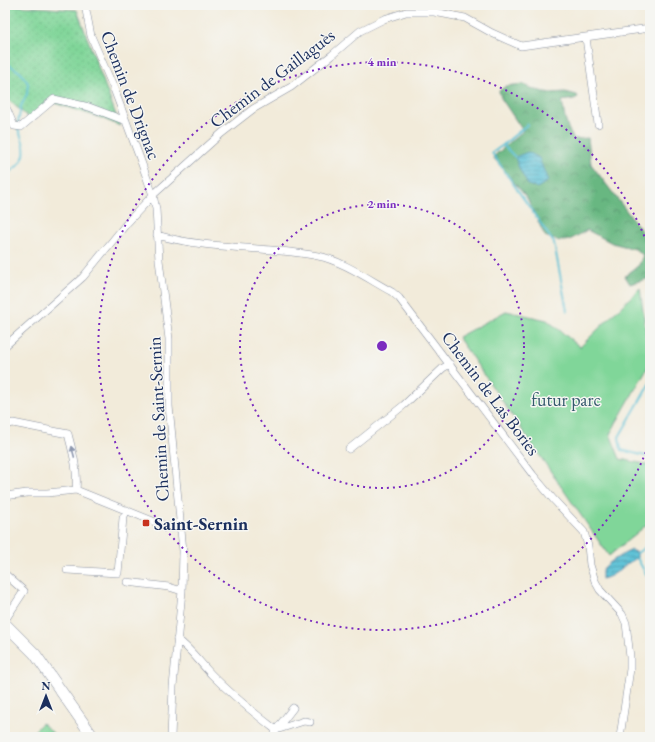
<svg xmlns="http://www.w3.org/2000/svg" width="655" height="742" font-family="'EB Garamond',serif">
<defs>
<pattern id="grass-dots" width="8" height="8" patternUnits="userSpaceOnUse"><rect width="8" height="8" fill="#80d699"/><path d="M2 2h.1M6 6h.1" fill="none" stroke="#6eb886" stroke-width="1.8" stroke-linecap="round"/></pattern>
<pattern id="forest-crowns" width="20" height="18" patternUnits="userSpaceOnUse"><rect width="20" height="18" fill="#68b781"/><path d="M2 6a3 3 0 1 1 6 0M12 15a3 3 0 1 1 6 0" fill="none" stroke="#55956d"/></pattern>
<pattern id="water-rules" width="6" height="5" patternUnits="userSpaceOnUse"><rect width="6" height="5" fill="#58c0d5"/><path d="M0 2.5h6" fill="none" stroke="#489cb0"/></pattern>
</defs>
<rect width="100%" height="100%" fill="#f6f6f2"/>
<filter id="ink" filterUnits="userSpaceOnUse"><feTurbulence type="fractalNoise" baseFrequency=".025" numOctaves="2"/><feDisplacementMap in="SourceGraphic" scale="8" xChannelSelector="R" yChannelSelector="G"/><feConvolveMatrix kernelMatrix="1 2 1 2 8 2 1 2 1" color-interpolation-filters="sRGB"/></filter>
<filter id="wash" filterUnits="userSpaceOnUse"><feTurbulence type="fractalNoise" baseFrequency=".012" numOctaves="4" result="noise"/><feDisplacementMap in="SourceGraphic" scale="16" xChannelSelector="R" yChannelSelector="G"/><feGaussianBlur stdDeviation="0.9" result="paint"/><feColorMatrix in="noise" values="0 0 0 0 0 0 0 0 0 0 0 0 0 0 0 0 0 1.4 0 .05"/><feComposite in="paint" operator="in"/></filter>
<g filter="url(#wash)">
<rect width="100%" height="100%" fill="#f2ebda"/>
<path fill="url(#grass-dots)" stroke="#4e827c" d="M5 5 77 10 120 126 101 118 51 102 29 118 5 97Z"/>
<path fill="url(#forest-crowns)" stroke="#427370" d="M522 84 536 90 551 93 565 92 577 95 578 97 574 99 562 101C565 117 565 125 574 139L588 138 591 164 644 234 650 236V278L630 284 625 276 639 265 643 255 635 249 612 243 587 230C569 241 565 245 545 236L527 198 493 157 523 131 501 98 499 91 506 86Z"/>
<path fill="#80d699" stroke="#4e827c" d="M640 288 650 363 610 434 620 459 650 465V522L609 556 458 337 506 311 547 320 580 347Z
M42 723 54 734 51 737H28Z"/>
<path fill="url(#water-rules)" stroke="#3a789a" d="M528 152 539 158 548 181 537 188 528 185 519 168 515 157Z
M632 550 637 553V558C623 564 617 576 602 579V570C608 562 623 554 632 550Z"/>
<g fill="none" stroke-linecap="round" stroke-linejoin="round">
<path stroke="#58c0d5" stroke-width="2" d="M5 62 20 72 28 83 27 94 21 106 18 123
M503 145 492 153 554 243 567 311
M515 157 503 145 528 124
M5 175C27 162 29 152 18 129
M649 335 650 340
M650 383 619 437 621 450 650 457
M637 553 650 544
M637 558 650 581"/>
</g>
</g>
<g filter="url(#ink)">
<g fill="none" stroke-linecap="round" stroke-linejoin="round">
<defs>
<path id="minor" d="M85 5 91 36 114 89 139 156 153 195 156 209 159 260 169 339V406L183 551 182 591 173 687 171 737
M586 38 598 124
M5 105 14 126 21 127 54 99 89 107 126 121
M157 235C209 250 265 246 318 256 341 260 370 280 392 292L399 298 533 475 553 499 584 532 588 546 590 565 595 581 600 590 622 614 626 623 630 657V669L620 737
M5 346 83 277 127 223 153 195 222 133 253 109 291 87 332 55 360 31 384 19 406 12H434L465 18 492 33 521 46 650 28
M5 425 13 423 68 434C73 453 78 470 76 490
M349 449 404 405 443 368 450 364
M5 496 27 493H47L76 490 170 528H181
M67 570 118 573 123 518 127 510
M5 574 24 591 5 620
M127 582 169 587 182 591
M177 639C191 649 200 663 212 675 232 695 254 713 276 730L293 708
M274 737 276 730 304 721 310 722"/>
<path id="primary" d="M5 624 35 654 93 737"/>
</defs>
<use href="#minor" stroke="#868d9c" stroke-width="8"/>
<use href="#primary" stroke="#868d9c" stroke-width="12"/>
<use href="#minor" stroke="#fff" stroke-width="7"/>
<use href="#primary" stroke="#fff" stroke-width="11"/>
</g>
<defs><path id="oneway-solid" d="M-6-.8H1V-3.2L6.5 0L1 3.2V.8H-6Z"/></defs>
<use fill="#8d97ae" href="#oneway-solid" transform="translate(73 452) rotate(-105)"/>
</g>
<g fill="none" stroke="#7b2cbf" stroke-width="2" stroke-dasharray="2 4">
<circle cx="382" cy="346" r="142"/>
<path d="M650 441A284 284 0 1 1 650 251"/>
</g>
<rect fill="#c8321e" stroke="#f6f6f2" stroke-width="1.5" x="142" y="519" width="8" height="8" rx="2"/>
<g text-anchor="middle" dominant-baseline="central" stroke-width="3" stroke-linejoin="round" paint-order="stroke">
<g font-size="18" fill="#1b2f5e" stroke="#f6f6f2">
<text transform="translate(272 78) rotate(-37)">Chemin de Gaillaguès</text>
<text transform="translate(131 95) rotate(69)">Chemin de Drignac</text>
<text transform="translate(491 393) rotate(53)">Chemin de Las Bories</text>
<text transform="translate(158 419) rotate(-93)">Chemin de Saint-Sernin</text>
</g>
<g font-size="18" fill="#34596d" stroke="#f6f6f2">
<text x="566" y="399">futur parc</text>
</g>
<g font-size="18" font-weight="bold" fill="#1b2f5e" stroke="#f6f6f2" text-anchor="start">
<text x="154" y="523">Saint-Sernin</text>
</g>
</g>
<circle cx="382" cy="346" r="6" fill="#7b2cbf" stroke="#f6f6f2" stroke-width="2"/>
<g font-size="12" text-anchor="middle" font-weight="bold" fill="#7b2cbf" stroke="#f6f6f2" stroke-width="3" stroke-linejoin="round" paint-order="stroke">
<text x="382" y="66">4 min</text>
<text x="382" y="208">2 min</text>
</g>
<rect width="655" height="742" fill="none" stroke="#f6f6f2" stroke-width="20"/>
<g transform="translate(46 696)" stroke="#f6f6f2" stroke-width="3" paint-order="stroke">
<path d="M0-3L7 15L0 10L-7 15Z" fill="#1b2f5e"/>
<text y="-6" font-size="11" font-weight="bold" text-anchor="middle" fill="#1b2f5e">N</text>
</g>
</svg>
